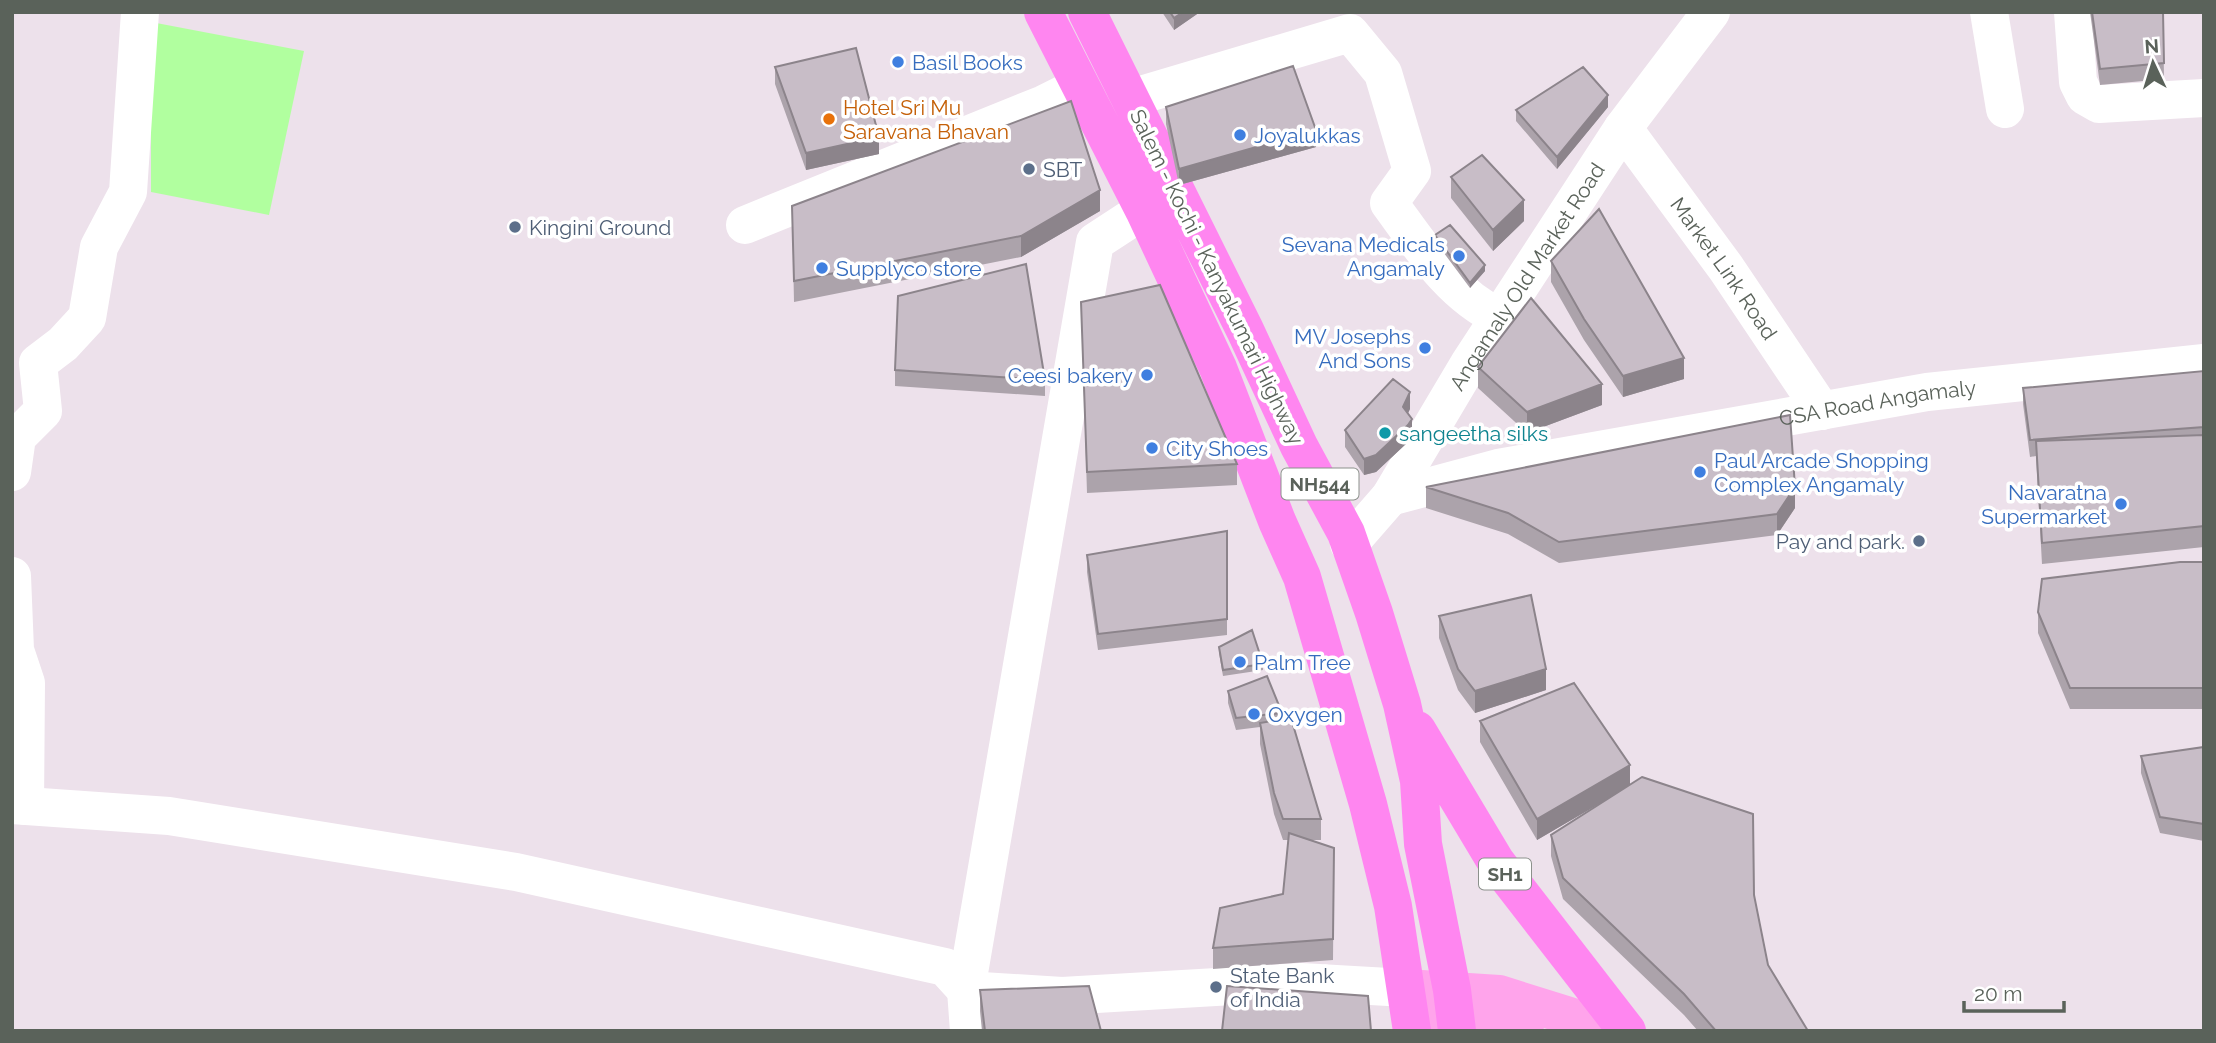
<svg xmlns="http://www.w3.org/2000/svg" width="2216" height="1043" font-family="Raleway,sans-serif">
<rect width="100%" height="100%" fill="#ede1eb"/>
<path fill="#b1ff9f" d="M151 22 304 51 269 215 151 192Z"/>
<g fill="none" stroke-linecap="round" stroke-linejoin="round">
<g stroke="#fff" stroke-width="38">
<path d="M1989 12 2005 109"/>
<path d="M2073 12 2078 82 2085 96 2099 104 2204 98"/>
<path d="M1131 98 1350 33 1383 73 1412 171 1389 203C1420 245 1450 294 1499 317"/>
<path id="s1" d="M1623 128 1726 268 1822 411"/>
<path d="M745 225 1044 104 1080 86"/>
<path d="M12 472 17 437 43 411 38 363 63 344 87 318 99 247 128 192 140 12"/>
<path id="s2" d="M1390 497 1498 468 1927 392 2204 363"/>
<path id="s3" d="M1349 544 1390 497 1469 364 1623 128 1711 12"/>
<path d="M12 576 15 650 26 683 25 806"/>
<path d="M12 805 169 816 516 872 945 967 966 990 1062 996 1301 982 1406 988"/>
<path d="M969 1031 966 990 1095 242 1144 210"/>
</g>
<path stroke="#ffa4eb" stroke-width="38" d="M1406 988 1499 994 1598 1025 1606 1031
M1410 1015 1499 1020 1525 1031"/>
<path stroke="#ff86f0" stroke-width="38" d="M1043 12 1144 210 1218 368 1277 521 1302 577 1368 804 1393 906 1412 1031
M1087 12 1245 330 1299 446 1346 533 1374 613 1402 704 1419 781 1423 844 1452 990 1457 1031
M1417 730 1496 862 1627 1031"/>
</g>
<path fill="#aca3ab" d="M1162 12H1200L1174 30Z
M2090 12H2163L2164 79 2100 85Z
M775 67 879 154 806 170 775 84Z
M1166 107 1316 147 1179 185 1166 124Z
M1608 107 1557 169 1516 121V110Z
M1451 177 1524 221 1493 251 1451 198Z
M792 206 1100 211 1021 257 794 302Z
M1435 235 1485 271 1470 288 1435 241Z
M1551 261 1684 379 1623 397 1584 340 1551 282Z
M1081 302 1237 464V485L1087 493Z
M1478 367 1602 405 1527 433 1478 388Z
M895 370 1045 380V396L895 386Z
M2204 371V547L2042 564 2036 456 2030 457 2023 404V388Z
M1410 409 1408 413 1412 435 1408 442 1376 472 1364 475 1345 447V430Z
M1426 487 1795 508 1777 535 1559 563 1508 534 1426 508Z
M1227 531V635L1098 650 1087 572V555Z
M2204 562V709H2070L2038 633V612Z
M1439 616 1546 690 1475 713 1458 690 1439 638Z
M1219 647 1263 664V670L1223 676 1219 653Z
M1228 691 1282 713V720L1321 819V840H1310L1334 848 1333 960 1213 969V948L1283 894 1288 840H1283L1274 814 1260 744V727L1236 730 1228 703Z
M1480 721 1630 784 1754 895 1768 965 1808 1031H1698L1684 1015 1563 899 1551 856V835L1607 799 1537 840 1480 742Z
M2204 747V841L2160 833 2141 773V756Z
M980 990 1101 1031H982L980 1011Z"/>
<path fill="#8c848b" d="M1183 12H1200L1174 30V18Z
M1608 95V107L1557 169V157Z
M1316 130V147L1179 185V169Z
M879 137V154L806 170V153Z
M1100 190V211L1021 257V236Z
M1524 200V221L1493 251V230Z
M1485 265V271L1470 288V283Z
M1684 358V379L1623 397V376Z
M1602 384V405L1527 433V412Z
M1410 392V409L1403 423V407Z
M1412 419V435L1408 442 1376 472 1364 475V459Z
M1795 487V508L1777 535V514Z
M1546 669V690L1475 713V691Z
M1630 765V786L1537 840V819Z"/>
<path fill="#c8bdc7" stroke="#8c848b" stroke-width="2" d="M1170 12H1183L1174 18Z
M2092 12H2163L2164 63 2100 69Z
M856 48 879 137 806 153 775 67Z
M1293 66 1316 130 1179 169 1166 107Z
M1583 67 1608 95 1557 157 1516 110Z
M1071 101 1100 190 1021 236 794 281 792 206Z
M1482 155 1524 200 1493 230 1451 177Z
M1599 209 1684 358 1623 376 1584 319 1551 261Z
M1450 225 1485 265 1470 283 1435 235Z
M1026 264 1045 380 895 370 898 296Z
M1160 285 1237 464 1087 472 1081 302Z
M1531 298 1602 384 1527 412 1478 367Z
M2204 371V427L2030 440 2023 388Z
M1393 379 1410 392 1403 407 1412 419 1408 425 1376 455 1364 459 1345 430Z
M1790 415 1795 487 1777 514 1559 542 1508 513 1426 487Z
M2204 435V526L2042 543 2036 441Z
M1227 531V619L1098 634 1087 555Z
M2180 562H2204V688H2070L2038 612 2042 579Z
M1531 595 1546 669 1475 691 1458 669 1439 616Z
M1252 630 1263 664 1223 670 1219 647Z
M1267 676 1282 713 1236 718 1228 691Z
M1574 683 1630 765 1537 819 1480 721Z
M1291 718 1321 819H1283L1274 793 1260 723Z
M2204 747V824L2160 817 2141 756Z
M1642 777 1753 814 1754 895 1768 965 1808 1031H1716L1684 994 1563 878 1551 835Z
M1289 833 1334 848 1333 939 1213 948 1220 908 1283 894Z
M1089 986 1101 1031H985L980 990Z
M1227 986 1368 996 1371 1031H1222Z"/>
<g fill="#3f7fe0" stroke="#fff" stroke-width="2.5">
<circle cx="898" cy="62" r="7"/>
<circle cx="1240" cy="135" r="7"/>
<circle cx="1459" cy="256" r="7"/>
<circle cx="822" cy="268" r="7"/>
<circle cx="1425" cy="348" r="7"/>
<circle cx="1147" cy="375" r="7"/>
<circle cx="1152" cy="448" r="7"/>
<circle cx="1700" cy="472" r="7"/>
<circle cx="2121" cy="504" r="7"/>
<circle cx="1240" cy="662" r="7"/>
<circle cx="1254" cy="714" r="7"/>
</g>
<circle fill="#e8710a" stroke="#fff" stroke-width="2.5" cx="829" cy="119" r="7"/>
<g fill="#5c6f8a" stroke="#fff" stroke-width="2.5">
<circle cx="1029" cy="169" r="7"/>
<circle cx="515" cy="227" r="7"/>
<circle cx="1919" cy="541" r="7"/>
<circle cx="1216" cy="987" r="7"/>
</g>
<circle fill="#0f9aa8" stroke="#fff" stroke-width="2.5" cx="1385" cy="433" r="7"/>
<g text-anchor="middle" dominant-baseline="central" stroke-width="7" stroke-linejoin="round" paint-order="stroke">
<g fill="#fff" stroke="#8c918c" stroke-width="2">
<rect x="1281.5" y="468.5" width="77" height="31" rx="5"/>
<rect x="1479" y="858.5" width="52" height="31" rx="5"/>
</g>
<g font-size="19" font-weight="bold" fill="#5a625a">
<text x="1320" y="484">NH544</text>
<text x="1505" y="874">SH1</text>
</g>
<g font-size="21" fill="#366cbe" stroke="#fff" text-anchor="start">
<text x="912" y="62">Basil Books</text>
<text x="1254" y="135">Joyalukkas</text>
<text x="1445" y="244" text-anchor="end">Sevana Medicals<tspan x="1445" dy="24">Angamaly</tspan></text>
<text x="836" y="268">Supplyco store</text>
<text x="1411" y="336" text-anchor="end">MV Josephs<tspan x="1411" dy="24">And Sons</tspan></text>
<text x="1133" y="375" text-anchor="end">Ceesi bakery</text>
<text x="1166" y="448">City Shoes</text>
<text x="1714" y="460">Paul Arcade Shopping<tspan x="1714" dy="24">Complex Angamaly</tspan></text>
<text x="2107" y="492" text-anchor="end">Navaratna<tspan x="2107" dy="24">Supermarket</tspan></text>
<text x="1254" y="662">Palm Tree</text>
<text x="1268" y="714">Oxygen</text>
</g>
<g font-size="21" fill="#c56008" stroke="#fff" text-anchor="start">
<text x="843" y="107">Hotel Sri Mu<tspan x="843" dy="24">Saravana Bhavan</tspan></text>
</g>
<g font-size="21" fill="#4e5e75" stroke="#fff" text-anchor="start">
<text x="1043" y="169">SBT</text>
<text x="529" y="227">Kingini Ground</text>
<text x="1905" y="541" text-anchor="end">Pay and park.</text>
<text x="1230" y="975">State Bank<tspan x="1230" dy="24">of India</tspan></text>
</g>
<g font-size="21" fill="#5a625a" stroke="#fff">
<text stroke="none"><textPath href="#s1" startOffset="173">Market Link Road</textPath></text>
<text stroke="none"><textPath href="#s3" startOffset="322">Angamaly Old Market Road</textPath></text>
<text transform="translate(1217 277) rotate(64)">Salem - Kochi - Kanyakumari Highway</text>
<text stroke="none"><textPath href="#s2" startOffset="497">CSA Road Angamaly</textPath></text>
</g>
<g font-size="21" fill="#0d838f" stroke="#fff" text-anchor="start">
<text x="1399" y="433">sangeetha silks</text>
</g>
</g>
<rect width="2216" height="1043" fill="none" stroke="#5a625a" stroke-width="28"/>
<g transform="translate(2153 63) rotate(356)" stroke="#ffffff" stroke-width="5" paint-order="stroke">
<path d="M0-5L12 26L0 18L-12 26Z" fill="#5a625a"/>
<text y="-10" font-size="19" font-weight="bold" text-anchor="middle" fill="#5a625a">N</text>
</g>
<path d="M1964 1001v10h100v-10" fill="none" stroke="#5a625a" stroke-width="3.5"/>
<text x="1974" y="1001" font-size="21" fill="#5a625a" stroke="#ffffff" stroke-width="5" paint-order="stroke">20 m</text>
</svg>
